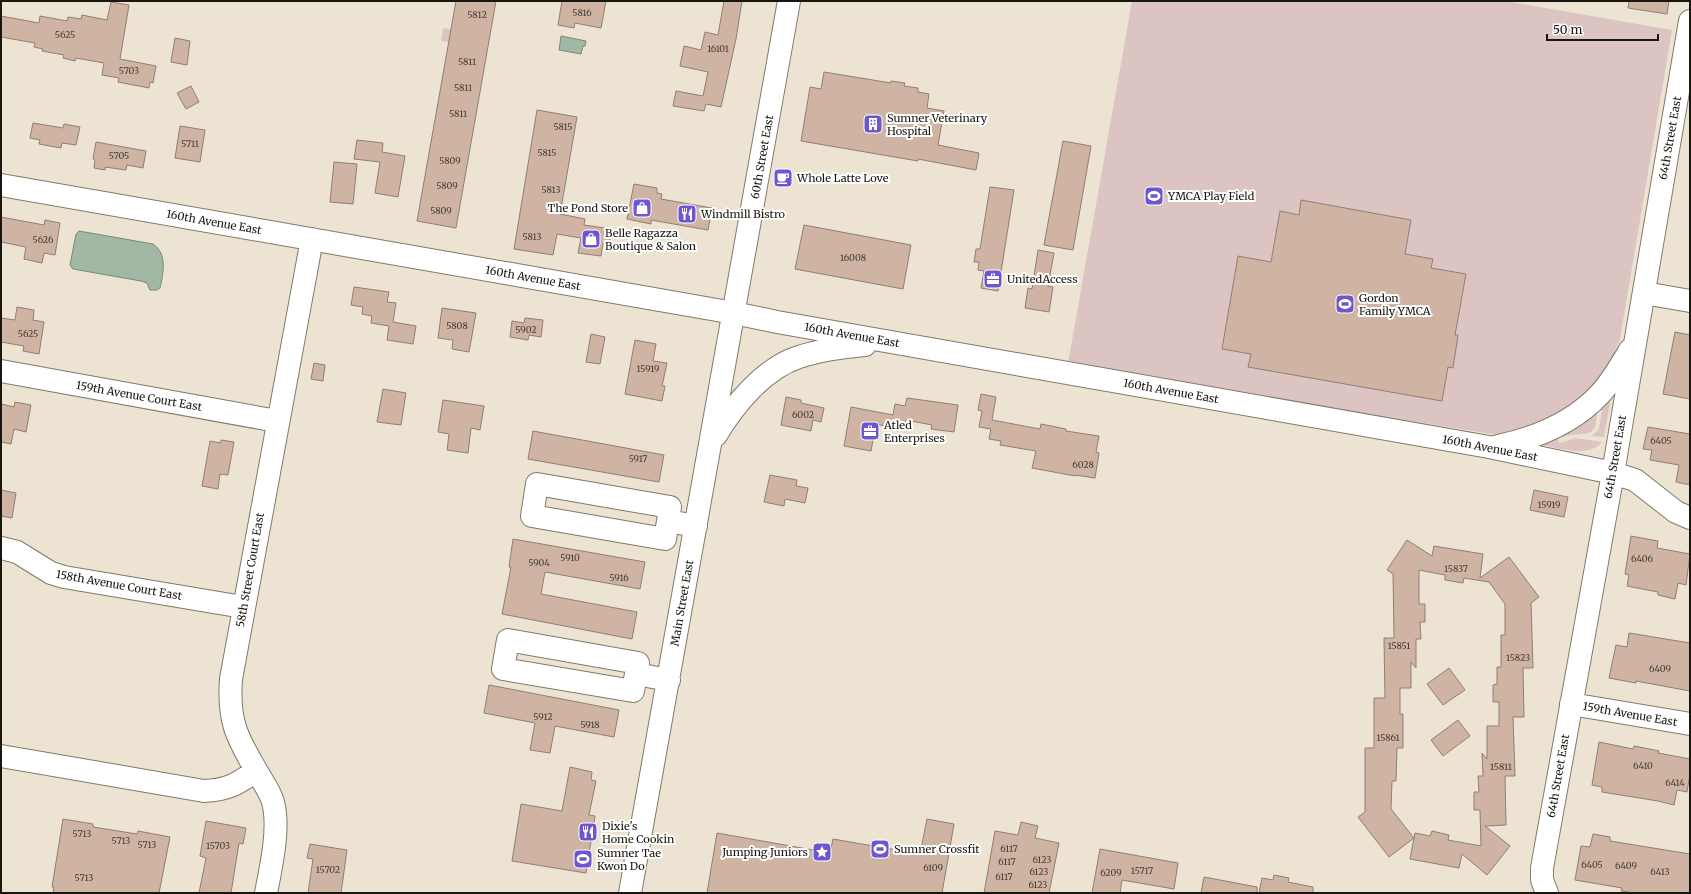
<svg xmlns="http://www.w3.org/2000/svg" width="1691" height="894" font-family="Merriweather,serif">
<rect width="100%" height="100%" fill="#ece3d2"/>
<path fill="#dcc4c3" d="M1132 1H1505L1672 30 1620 339 1609 367 1578 406 1504 436 1175 383 1068 363Z
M443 28 462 31 460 44 441 41Z
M1612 392 1604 437 1592 436 1599 429 1602 410H1594L1595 414H1597C1596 442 1582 430 1563 437L1559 431Z
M1555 434 1560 443 1576 438 1602 442C1589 459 1556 447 1537 444Z"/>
<path fill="#a1b9a4" stroke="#788878" d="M561 36 586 41 585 46H583L581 54 559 50Z
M79 231 153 244C168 254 163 274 160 288L157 290H150L147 283 141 281 73 269 70 265 76 234Z"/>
<path fill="#d0b4a3" stroke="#8f7e74" d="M456 1H496L456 228 417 221Z
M562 1H606L601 28 575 23 574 28 558 25Z
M724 1H742L736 39 721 107 706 104 704 111 673 106 676 91 703 96 708 72 680 66 684 46 701 50 705 32 718 35Z
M1629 1H1669L1667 14 1628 8Z
M111 2 129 5 120 59 156 66 153 83 150 82 149 88 118 82 119 78 102 75 104 63 76 58 75 61 63 58 64 55 42 51 43 49 34 47 35 43 1 37V16L39 23 40 16 67 21 68 17 81 19 82 15 107 20Z
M175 38 190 41 187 65 171 62Z
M824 72 891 83V81L905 83 904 86 918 88V92L929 94 927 108 944 111 938 145 979 153 976 170 918 159V161L801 141 810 87 821 89Z
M191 86 199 102 186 109 177 93Z
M537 110 577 117 560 214 585 219 584 225 612 229 609 244 603 243 601 256 578 253 581 238 557 234 553 255 514 249Z
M33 123 63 128 64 124 80 127 76 145 62 143 61 148 39 144 40 140 30 138Z
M180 126 205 130 200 162 175 158Z
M357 140 383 143 382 152 405 156 398 197 375 193 380 162 354 159Z
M1063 141 1091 146 1073 250 1044 245Z
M96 142 146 151 143 168 127 165 126 170 105 167V170L94 168 95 160 93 159Z
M334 162 357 164 353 204 330 202Z
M634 184 657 188V193L662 194 661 199 712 208 708 230 651 220V224L627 219Z
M990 187 1014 190 998 291 981 288 984 271 978 270 979 262H974L976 249H980Z
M1301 200 1411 220 1405 254 1433 259 1431 268 1466 274 1455 335H1458L1453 368 1448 367 1442 401 1248 367 1251 354 1222 349 1238 256 1271 262 1280 211 1299 215Z
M1 217 44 225 45 220 60 223 55 255 44 253 42 263 24 259 26 247 1 242Z
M804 225 911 245 903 289 795 269Z
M1038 250 1054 253 1048 286 1053 287 1049 312 1025 308 1028 288 1032 289Z
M354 287 389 292 387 302 396 303 393 322 416 326 413 344 387 340 389 326 371 323 372 316 362 314 363 307 351 305Z
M17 307 34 310 33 320 44 322 39 354 23 351 24 346 1 342V318L15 320Z
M442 308 476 313 469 352 452 349 453 340 438 338Z
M525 318 543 320 541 337 529 335 528 340 510 337 512 321 524 323Z
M1675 332 1690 335V399L1663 394Z
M591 334 605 337 600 364 586 362Z
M635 340 656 344 653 361 667 363 662 386H665L662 401 625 394Z
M314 363 325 365 323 381 311 379Z
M383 389 406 393 401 425 377 422Z
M981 394 996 397 992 420 1040 429 1041 424 1066 429V431L1099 436 1096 452 1099 453 1095 478 1075 475V476L1032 468 1036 451 1000 445 1001 441 989 439 991 429 979 427 982 411 978 410Z
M786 397 801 400V403L824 408 821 422 813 420 811 431 781 425Z
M907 398 958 405 954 432 931 429 932 425 906 420 904 430 876 424 871 451 844 446 851 407 893 415 895 404 905 406Z
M443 400 484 406 480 430 471 428 468 453 447 450 449 434 438 432Z
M15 402 31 405 26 432 14 429 11 444 1 442V404L14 407Z
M1648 427 1690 434V485L1676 482 1679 465 1650 460 1652 450 1643 449Z
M533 431 664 455 659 482 528 459Z
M221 440 234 442 228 475 220 474 218 489 202 486 210 441 220 443Z
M770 475 797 480 796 486 808 488 805 503 785 499 784 506 764 502Z
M1 490 16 493 12 518 1 516Z
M1534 490 1568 497 1564 517 1530 510Z
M1631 536 1658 541 1657 548 1690 554 1686 585 1678 583 1675 599 1658 595V592L1627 586 1629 575 1625 574Z
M513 539 645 562 640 589 545 572 541 594 637 612 632 639 502 614 511 567H509Z
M1407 540 1432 556 1434 546 1483 554 1480 578 1509 557 1539 597 1531 603 1533 668H1523L1524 717H1513L1515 776H1505L1506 825 1485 826 1510 846 1487 875 1462 854 1459 868 1410 859 1415 833 1430 836 1432 831 1449 835 1448 840 1481 846 1480 810H1474V792H1479L1478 776H1483L1482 753 1487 759V726H1499V702H1493V685L1497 684V667H1501V635H1505V604L1489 582 1464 578 1463 583 1445 580V575L1419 570V604H1425V622H1420L1421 639H1416V668L1411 662V688H1400V714H1403V748H1397L1396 781H1392L1391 809 1414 838 1389 857 1358 817 1365 812V748H1374V698H1385L1384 638H1394L1393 574 1387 570Z
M1629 633 1690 643V691L1636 681V683L1609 678 1616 645 1627 647Z
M1449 668 1465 690 1443 705 1427 684Z
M489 685 619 710 614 737 555 726 550 753 530 750 535 723 484 713Z
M1458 720 1470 736 1443 756 1431 740Z
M1599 742 1633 749 1634 746 1659 751 1658 753 1690 759V774L1687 792 1677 790 1674 805 1658 801 1602 792V787L1592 785Z
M570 767 592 772 591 780 596 781 589 815 595 816 586 873 512 861 521 804 562 811Z
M63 819 93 824V827L137 834 138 831 170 837 159 893H53L54 887H52Z
M927 819 954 824 942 893H707L717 833 830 853 833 839 920 854Z
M206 821 246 828 243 844 239 843 231 893H199L206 858 200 856Z
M1021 822 1038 826 1035 838 1059 843 1049 893H984L995 831 1018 835Z
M1593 834 1610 837V841L1690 854V893H1635L1621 891 1622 888 1575 880 1581 846 1590 847Z
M310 844 347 850 341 893H308L313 859 307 858Z
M1100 849 1178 863 1174 889 1122 880 1120 893H1092Z
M1274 875 1289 878 1288 882 1313 887V893H1259L1262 878 1273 880Z
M1204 877 1257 887V893H1201Z"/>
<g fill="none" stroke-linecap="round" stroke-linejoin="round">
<defs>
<path id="minor" d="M1 185 734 313 777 322 1489 447 1613 473 1635 480 1676 512 1690 518
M1644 293 1690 301
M1 371 277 421
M716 435C734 405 764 368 799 357 820 350 842 347 865 345
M1498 446C1536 438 1573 423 1600 394 1612 381 1621 365 1630 350
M668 521 665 539 532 516 537 484 670 507 668 521 696 526
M1 548 17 552 51 573 64 577 243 607
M636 674 633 691 503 669 508 640 638 663 636 674 669 680
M1571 704 1690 724
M1 756 204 791C228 790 237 784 256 771
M266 893C271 867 280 828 273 802 270 791 262 781 256 770 236 736 228 720 231 679L312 239
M630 893 789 1
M1547 893 1542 880V868L1613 473 1690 21"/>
</defs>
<use href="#minor" stroke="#81796a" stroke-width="24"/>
<use href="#minor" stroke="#fff" stroke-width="22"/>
</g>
<defs>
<symbol id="building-square" viewBox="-11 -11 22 22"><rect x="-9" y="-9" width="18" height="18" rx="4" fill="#6d57d1" stroke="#fff"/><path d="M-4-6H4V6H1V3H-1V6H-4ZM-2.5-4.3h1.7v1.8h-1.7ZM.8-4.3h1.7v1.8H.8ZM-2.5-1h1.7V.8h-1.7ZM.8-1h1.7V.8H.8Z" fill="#fff"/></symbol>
<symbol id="cafe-square" viewBox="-11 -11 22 22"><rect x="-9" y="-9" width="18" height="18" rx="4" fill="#6d57d1" stroke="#fff"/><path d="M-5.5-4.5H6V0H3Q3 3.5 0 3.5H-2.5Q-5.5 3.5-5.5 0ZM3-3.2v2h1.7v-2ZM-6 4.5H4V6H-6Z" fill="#fff"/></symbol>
<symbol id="stadium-square" viewBox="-11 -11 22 22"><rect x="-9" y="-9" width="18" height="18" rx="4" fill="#6d57d1" stroke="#fff"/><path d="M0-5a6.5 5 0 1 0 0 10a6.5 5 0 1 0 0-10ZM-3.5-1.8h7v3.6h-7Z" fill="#fff"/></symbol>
<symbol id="shop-square" viewBox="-11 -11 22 22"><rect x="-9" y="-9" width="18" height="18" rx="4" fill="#6d57d1" stroke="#fff"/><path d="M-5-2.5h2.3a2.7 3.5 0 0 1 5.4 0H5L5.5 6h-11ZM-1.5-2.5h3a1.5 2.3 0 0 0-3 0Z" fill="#fff"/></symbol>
<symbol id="restaurant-square" viewBox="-11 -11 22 22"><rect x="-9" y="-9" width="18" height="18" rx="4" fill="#6d57d1" stroke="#fff"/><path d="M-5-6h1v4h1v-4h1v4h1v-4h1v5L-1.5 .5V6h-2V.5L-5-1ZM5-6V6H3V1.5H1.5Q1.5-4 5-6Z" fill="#fff"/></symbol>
<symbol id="office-square" viewBox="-11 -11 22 22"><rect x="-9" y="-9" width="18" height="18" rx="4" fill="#6d57d1" stroke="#fff"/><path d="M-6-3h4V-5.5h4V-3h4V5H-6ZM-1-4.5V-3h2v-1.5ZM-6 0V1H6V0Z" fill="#fff"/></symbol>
<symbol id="sight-square" viewBox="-11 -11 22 22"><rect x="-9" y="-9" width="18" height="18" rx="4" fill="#6d57d1" stroke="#fff"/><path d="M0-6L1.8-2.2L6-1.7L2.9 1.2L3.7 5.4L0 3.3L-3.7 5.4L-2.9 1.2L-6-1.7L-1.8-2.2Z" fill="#fff"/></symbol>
</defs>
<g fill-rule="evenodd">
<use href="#building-square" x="862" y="113" width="22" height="22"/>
<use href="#cafe-square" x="772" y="167" width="22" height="22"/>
<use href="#stadium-square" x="1143" y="185" width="22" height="22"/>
<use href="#shop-square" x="631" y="197" width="22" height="22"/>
<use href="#restaurant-square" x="676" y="203" width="22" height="22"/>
<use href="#shop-square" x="580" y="228" width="22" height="22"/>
<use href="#office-square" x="982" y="268" width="22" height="22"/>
<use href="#stadium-square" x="1334" y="293" width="22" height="22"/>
<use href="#office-square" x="859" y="420" width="22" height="22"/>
<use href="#restaurant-square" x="577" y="821" width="22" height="22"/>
<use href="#stadium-square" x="869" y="838" width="22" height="22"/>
<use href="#sight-square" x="811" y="841" width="22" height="22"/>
<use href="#stadium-square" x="572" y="848" width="22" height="22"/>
</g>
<g text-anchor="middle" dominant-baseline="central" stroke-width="4" stroke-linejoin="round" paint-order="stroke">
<g font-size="9" fill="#473e35">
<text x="582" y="12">5816</text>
<text x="477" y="14">5812</text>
<text x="65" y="34">5625</text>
<text x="718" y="48">16101</text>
<text x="467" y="61">5811</text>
<text x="129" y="70">5703</text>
<text x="463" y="87">5811</text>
<text x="458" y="113">5811</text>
<text x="563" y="126">5815</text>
<text x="190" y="143">5711</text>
<text x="547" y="152">5815</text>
<text x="119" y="155">5705</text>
<text x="450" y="160">5809</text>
<text x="447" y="185">5809</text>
<text x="551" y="189">5813</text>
<text x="441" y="210">5809</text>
<text x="532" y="236">5813</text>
<text x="43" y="239">5626</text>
<text x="853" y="257">16008</text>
<text x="457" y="325">5808</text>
<text x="526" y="329">5902</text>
<text x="28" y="333">5625</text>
<text x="648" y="368">15919</text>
<text x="803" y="414">6002</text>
<text x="1661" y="440">6405</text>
<text x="638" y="458">5917</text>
<text x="1083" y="464">6028</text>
<text x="1549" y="504">15919</text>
<text x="570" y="557">5910</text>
<text x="1642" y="558">6406</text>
<text x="539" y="562">5904</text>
<text x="1456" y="568">15837</text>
<text x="619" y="577">5916</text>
<text x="1399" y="645">15851</text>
<text x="1518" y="657">15823</text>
<text x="1660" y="668">6409</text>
<text x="543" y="716">5912</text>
<text x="590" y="724">5918</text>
<text x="1388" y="737">15861</text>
<text x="1643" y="765">6410</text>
<text x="1501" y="766">15811</text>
<text x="1675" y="782">6414</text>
<text x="82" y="833">5713</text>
<text x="121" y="840">5713</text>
<text x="147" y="844">5713</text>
<text x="218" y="845">15703</text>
<text x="1009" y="848">6117</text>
<text x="1042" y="859">6123</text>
<text x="1007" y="861">6117</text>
<text x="1592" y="864">6405</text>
<text x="1626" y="865">6409</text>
<text x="933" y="867">6109</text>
<text x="328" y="869">15702</text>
<text x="1142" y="870">15717</text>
<text x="1039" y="871">6123</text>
<text x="1660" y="871">6413</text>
<text x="1111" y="872">6209</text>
<text x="1004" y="876">6117</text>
<text x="84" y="877">5713</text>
<text x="1038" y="884">6123</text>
</g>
<g font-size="11" fill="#191610" stroke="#fff" text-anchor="start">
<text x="887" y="118">Sumner Veterinary<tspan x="887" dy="13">Hospital</tspan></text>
<text x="797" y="178">Whole Latte Love</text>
<text x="1168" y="196">YMCA Play Field</text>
<text x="628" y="208" text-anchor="end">The Pond Store</text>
<text x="701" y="214">Windmill Bistro</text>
<text x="605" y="233">Belle Ragazza<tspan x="605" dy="13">Boutique &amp; Salon</tspan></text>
<text x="1007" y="279">UnitedAccess</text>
<text x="1359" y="298">Gordon<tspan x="1359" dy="13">Family YMCA</tspan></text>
<text x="884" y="425">Atled<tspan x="884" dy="13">Enterprises</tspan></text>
<text x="602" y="826">Dixie's<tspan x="602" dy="13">Home Cookin</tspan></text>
<text x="894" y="849">Sumner Crossfit</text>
<text x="808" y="852" text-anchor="end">Jumping Juniors</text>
<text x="597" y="853">Sumner Tae<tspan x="597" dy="13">Kwon Do</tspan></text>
</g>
<g font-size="11" fill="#191610" stroke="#fff">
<text transform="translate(1670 138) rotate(-80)">64th Street East</text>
<text transform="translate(762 157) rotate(-80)">60th Street East</text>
<text transform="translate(214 222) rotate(10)">160th Avenue East</text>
<text transform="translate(533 278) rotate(10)">160th Avenue East</text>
<text transform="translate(852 335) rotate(10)">160th Avenue East</text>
<text transform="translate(1171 391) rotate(10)">160th Avenue East</text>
<text transform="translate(139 396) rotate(10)">159th Avenue Court East</text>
<text transform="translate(1490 448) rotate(11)">160th Avenue East</text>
<text transform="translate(1615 457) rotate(-80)">64th Street East</text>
<text transform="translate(250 570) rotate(-80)">58th Street Court East</text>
<text transform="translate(119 585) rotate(10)">158th Avenue Court East</text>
<text transform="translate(682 603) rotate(-80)">Main Street East</text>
<text transform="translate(1630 714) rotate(10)">159th Avenue East</text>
<text transform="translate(1558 776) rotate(-80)">64th Street East</text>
</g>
</g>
<rect width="1691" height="894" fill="none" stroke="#191610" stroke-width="4"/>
<path d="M1547 34v6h111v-6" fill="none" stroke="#191610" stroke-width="2"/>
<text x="1553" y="34" font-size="12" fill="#191610" stroke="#ffffff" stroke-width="3" paint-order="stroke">50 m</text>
</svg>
